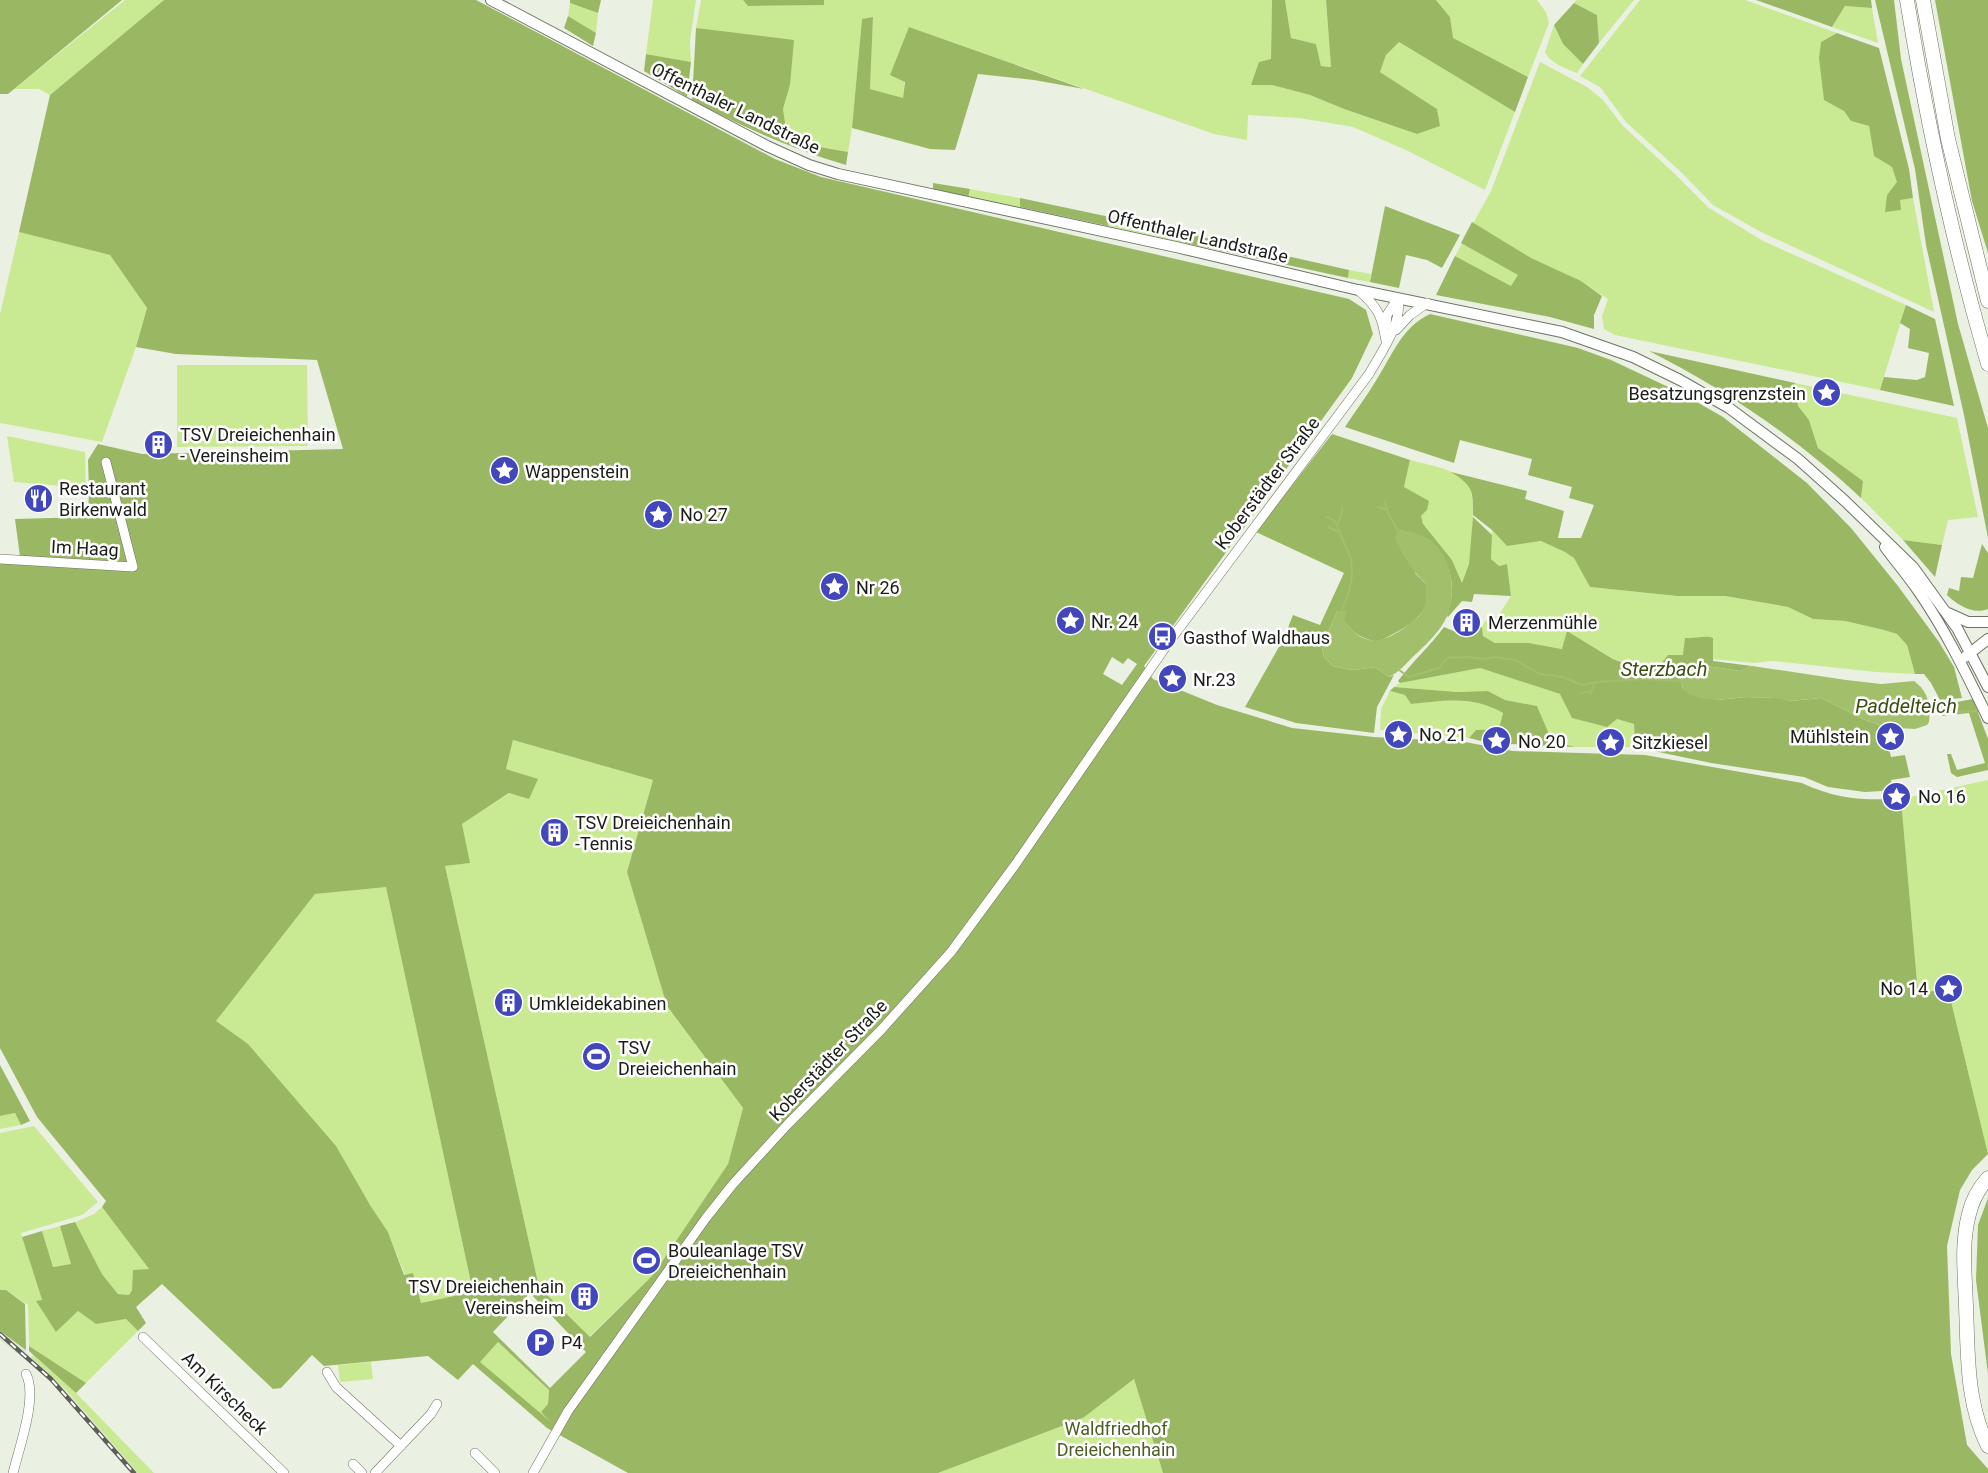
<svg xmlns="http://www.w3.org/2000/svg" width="1988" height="1473" font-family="Roboto,sans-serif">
<rect width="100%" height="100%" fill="#eaf0e2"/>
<path fill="#dde6d1" d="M0 1331 26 1350 22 1357 0 1340Z
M31 1357 66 1390 138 1473H130L53 1384 29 1361Z"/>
<path fill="#c9ea93" d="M125 0H164L50 95 39 89H14Z
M653 0H696L690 41 691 62 646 54Z
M701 0H743L749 6 824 5V0H1272L1271 60 1252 85H1272L1310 95 1344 109 1417 134 1439 126 1437 109 1380 72 1386 55 1399 42 1515 112 1485 190 1406 150 1353 127 1299 118 1248 115 1247 140 1214 134 909 27 903 99 870 89 873 17 862 20 852 128 848 152 820 147 786 129 783 109 790 85 696 28Z
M1285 0H1326L1331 67 1321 66 1316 44 1291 38Z
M1436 0H1537L1546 12 1549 23 1528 77 1452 38 1450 17Z
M1576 0H1634L1599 43 1597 15 1574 3Z
M1640 0H1745L1837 33 1821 42 1844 111 1851 121 1869 126 1874 156 1892 167 1898 182 1887 195 1901 210 1899 200 1913 198 1934 312 1761 232 1713 205 1681 172 1626 122 1600 87 1580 76Z
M570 3 598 13 596 33 568 16Z
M1845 6 1872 8 1878 43 1832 27Z
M1554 25 1563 44 1583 64 1577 73C1565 68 1551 64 1545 52Z
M1540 62 1587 87 1603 100 1623 126 1676 175 1709 208 1763 241 1906 305 1880 390 1615 335 1604 329 1602 316 1608 299 1581 281 1511 286 1455 256 1491 191Z
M970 189 1020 198V207L968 198Z
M1110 217 1185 233V243L1108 226Z
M19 232 110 255 147 308 136 347 102 442 0 423V314Z
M1349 270 1371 274 1370 282 1348 278Z
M177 365H307L308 446 177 447Z
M1795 383 1957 418 1978 517 1948 520 1942 545 1903 540 1861 498 1863 481 1818 448 1809 420 1798 407Z
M7 436 85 452 86 488 14 482Z
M1410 460C1428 465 1453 468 1467 482 1477 492 1472 551 1469 566 1467 572 1464 578 1462 583L1452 560 1423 525 1421 516 1427 510 1404 487Z
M1492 530 1507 546 1541 541 1565 552 1574 557 1590 587 1677 596H1725L1788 607 1813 619 1845 621 1884 630 1897 634 1907 645 1915 674 1876 672 1773 661 1753 663 1713 659V638L1709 637 1693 639 1683 655 1660 665H1629L1614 659 1567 631 1563 649 1529 643H1495L1483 636 1482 627 1485 621 1498 616 1511 596 1507 564 1499 566 1491 559Z
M1480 668 1560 694 1617 719 1634 724 1635 747H1575L1552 741 1537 706 1505 700 1488 691 1457 692 1394 687 1400 683Z
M1390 691 1405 695 1411 704C1446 701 1470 695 1503 713L1500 729 1476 730 1469 738 1380 730 1381 709Z
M513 740 653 780 627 872 667 1006 743 1108 728 1164 653 1275 589 1337 539 1287 445 866 469 863 462 824 510 793 530 799 506 769Z
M1988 780V1154L1948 990 1918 993 1901 799Z
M386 886 473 1292 421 1303 413 1273 405 1275 388 1232 370 1205 215 1021 315 894Z
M15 1113 21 1125 0 1129V1116Z
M34 1126 98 1202 82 1215 21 1233 42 1301H37L57 1331 78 1311 96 1324 126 1319 138 1331 86 1383 29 1346 28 1305 6 1290H0V1133Z
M102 1207 149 1269 134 1271 132 1290 129 1295 118 1294 102 1274 75 1222 94 1214Z
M60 1226 72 1264 53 1267 42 1231Z
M498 1342 549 1390 548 1404 551 1423 479 1362Z
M33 1355 76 1393 154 1473H138L66 1390 31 1357Z
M371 1362 373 1379 340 1382 338 1365Z
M1134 1379 1163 1473H938L1083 1418Z"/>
<path fill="#9ab863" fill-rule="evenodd" d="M0 0H122L8 94H0Z
M164 0H476L775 159 821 177 1349 299 1366 310 1373 334 1352 378 1144 666 1153 679 1217 705 1292 728 1374 737 1465 742 1513 751 1645 755 1802 783C1839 800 1861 800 1901 799L1918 993 1948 989 1988 1154 1972 1170 1960 1190 1947 1246 1951 1354 1967 1445 1988 1469V1473H1163L1134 1379 1083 1418 938 1473H628L547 1428 473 1364 458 1380 428 1356 324 1366 312 1355 281 1388 273 1389 162 1284 136 1307 146 1323 138 1331 126 1319 96 1324 78 1311 56 1332 36 1301 42 1300 22 1237 42 1231 53 1267 71 1264 60 1226 75 1222 102 1274 118 1294 129 1295 132 1290 133 1270 149 1269 102 1207 106 1201 37 1117 0 1048V563L21 564 15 519 88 517 89 491 88 460 98 444 142 454 343 449 317 360 176 354 136 347 147 308 110 255 19 232 50 95ZM1112 657 1123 664 1128 658 1137 664 1122 685 1103 674ZM513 740 653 780 627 872 667 1006 743 1108 728 1164 653 1275 590 1337 539 1287 445 866 470 863 462 824 509 793 529 799 538 779 506 769ZM386 887 473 1292 421 1303 413 1273 404 1275 388 1232 370 1205 336 1146 248 1044 216 1021 315 894ZM530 1293 586 1352 550 1388 493 1332ZM498 1342 549 1390 548 1404 541 1412 551 1422 480 1362Z
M570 0H601L598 13 570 3Z
M743 0H824V5L748 6Z
M1272 0H1285L1291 38 1316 44 1321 66 1331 67 1326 0H1436L1450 17 1453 38 1528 77 1515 112 1399 42 1386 55 1380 72 1437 109 1440 126 1417 134 1344 109 1310 95 1272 85H1251L1259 62 1271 59Z
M1756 0H1871L1872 8 1845 6 1832 27Z
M1875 0H1894L1901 59 1958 324 1988 428V538L1964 415 1926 245 1915 169Z
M1935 0H1988V253L1972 201Z
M1574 3 1597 15 1599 43 1583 64 1563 44 1554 25Z
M568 16 596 33 593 46 564 28Z
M873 17 870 89 903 98 905 82 890 75 909 27 1084 89 1034 80 978 74 955 150 930 149 852 128 862 19Z
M696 28 794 40 790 85 783 109 786 129 820 147 848 152 846 165C791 149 743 127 692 100Z
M1837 33 1879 48 1909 169 1913 198 1900 200 1901 210 1885 212 1887 195 1897 182 1892 167 1874 156 1869 126 1851 121 1844 111 1824 100 1819 58 1821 42Z
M646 54 691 62 687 97 644 71Z
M933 183 970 189 968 198 933 189Z
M1020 198 1110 217 1108 226 1020 207Z
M1385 206 1460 235 1442 268 1427 260 1406 255 1399 288 1370 282Z
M1472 222 1531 258 1581 281 1602 296 1594 315V329L1550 317 1436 295 1455 256 1511 286 1518 275 1461 243Z
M1185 233 1349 270 1348 278 1185 243Z
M1906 305 1935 319 1954 406 1880 390 1884 377 1917 380 1925 377 1929 353 1908 348 1910 329 1900 323Z
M1430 314 1578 348 1611 360 1681 393 1723 417 1807 483 1851 528 1898 586 1939 642 1954 667 1962 698 1940 700 1931 683 1924 674H1915L1907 645 1897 634 1884 630 1845 621 1813 619 1788 607 1725 596H1677L1590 587 1574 558 1565 552 1541 541 1507 546 1492 530 1473 515C1473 490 1473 486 1451 472L1527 491 1525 499 1564 511 1558 538H1581L1594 505 1569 498 1572 487 1528 475 1532 459 1460 440 1454 463 1345 427C1355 411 1367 396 1377 379 1393 354 1401 328 1430 314Z
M1649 351 1795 383 1798 406 1809 420 1818 448 1863 481 1861 498C1799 440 1725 389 1649 351Z
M1332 434 1410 460 1404 487 1429 501 1427 510 1421 516 1423 524 1452 560 1462 583 1469 564 1473 517 1492 535 1491 559 1499 566 1507 564 1511 596 1474 594 1472 602 1462 601 1448 617 1447 616C1456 587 1453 573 1437 548L1415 573 1426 584C1426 590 1427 598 1426 604 1422 621 1393 634 1378 642 1355 637 1351 630 1337 611L1322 648 1324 657 1333 666 1346 669 1354 670 1375 667 1389 677 1394 675 1377 707 1374 733 1296 723 1245 707 1284 638 1293 615 1320 625 1344 573 1256 532Z
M1903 540 1942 545 1935 577Z
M1982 544 1988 553V609C1974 615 1957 605 1947 595L1949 588 1959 591 1961 577 1973 578Z
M1444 627 1456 632 1482 627 1483 636 1495 643H1529L1562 649 1567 631 1613 659 1629 665H1660L1668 655H1683L1685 638C1694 639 1705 635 1713 638V661L1752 666 1740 671 1700 665 1693 667 1681 680 1683 689 1717 700 1746 697 1780 698 1790 701 1821 698 1863 719 1884 727 1891 757 1905 755 1910 777 1891 780 1892 785 1882 791 1865 792 1828 787 1804 777 1711 763 1635 747 1634 724 1617 719 1607 727 1572 718 1560 694 1480 668 1400 683 1398 681C1412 662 1430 646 1444 627Z
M1394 687 1457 692 1488 691 1505 700 1537 706 1552 741 1575 747 1489 743 1469 738 1476 730 1499 729 1503 713C1471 695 1445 701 1411 704L1405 695 1390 691Z
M1973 699 1988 739V770L1957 777 1951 773 1947 754H1951L1957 770 1985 763 1969 713 1942 716 1941 705Z
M0 1065 30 1121 21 1125 15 1113 0 1116Z
M1988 1198V1374L1976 1280 1978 1225Z
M0 1290H6L25 1304 26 1350 0 1331Z
M29 1346 86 1383 76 1393 29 1351Z"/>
<path fill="#a2c06b" d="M1398 529C1405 531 1414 532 1421 535 1451 549 1458 588 1447 616 1441 630 1428 643 1417 653 1408 661 1400 672 1389 677L1375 667 1354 670 1346 669 1333 666 1324 657 1322 648 1337 611H1347L1344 620C1364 649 1383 644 1408 625 1412 621 1419 618 1422 612 1427 604 1426 594 1426 584 1413 571 1403 556 1395 539Z
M1700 665 1740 671 1752 666 1846 680 1881 684 1914 681C1928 691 1931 704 1929 722L1927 725 1915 729 1884 727 1863 719 1821 698 1790 701 1775 698 1746 697 1717 700 1700 698 1689 694 1683 689 1681 680 1693 667Z"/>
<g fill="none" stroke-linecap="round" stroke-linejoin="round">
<path stroke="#a2c06b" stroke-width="2" d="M1385 502 1388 513 1399 533
M1378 507 1386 509
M1327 517 1335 521 1351 559 1352 576 1349 592 1341 613
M1337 526 1342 512V507
M1328 527 1339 532
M1399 670 1409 677 1439 668 1447 658 1468 657 1485 659 1494 657 1515 660 1540 674 1563 677 1582 685 1597 682 1642 679 1684 681
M1581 693 1590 691
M1590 694 1595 683
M1938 703H1947L1948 711 1952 712 1978 711"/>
<defs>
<path id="minor" d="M1358 290C1378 307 1382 316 1386 341
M1386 325 1387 315 1398 298
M1396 330 1410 315 1427 303
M0 559 133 567 106 462
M143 1337 284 1473
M327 1372 336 1387 401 1446
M475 1453 495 1473
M353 1464 362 1473
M13 1473C19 1448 38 1397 26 1374
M375 1473 431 1414 437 1404
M533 1473 568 1411 706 1218 733 1184 787 1125 881 1030 951 952 1015 865 1169 642 1369 374C1381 353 1403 322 1398 298"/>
<path id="major" d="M491 0 767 146 809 165 838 174 1176 247 1358 290 1562 332 1633 357 1680 380 1729 408 1798 459 1845 501 1913 567 1957 628 1988 687
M1885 547C1896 562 1908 576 1919 592 1946 631 1967 675 1988 718
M1948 613 1968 622H1988
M1965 657 1988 639"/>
<path id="highway" d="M1907 0C1927 123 1953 244 1988 364
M1923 0 1948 139 1988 301
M1988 1178C1979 1188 1972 1201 1969 1214 1961 1244 1965 1275 1966 1306 1968 1353 1966 1403 1988 1446"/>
</defs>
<use href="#minor" stroke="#6e7366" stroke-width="10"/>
<use href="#major" stroke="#6e7366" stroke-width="12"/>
<use href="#highway" stroke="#6e7366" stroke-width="15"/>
<use href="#minor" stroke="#fff" stroke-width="9"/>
<use href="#major" stroke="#fff" stroke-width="10"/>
<use href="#highway" stroke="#fff" stroke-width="14"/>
<defs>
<path id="rail" d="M0 1334 51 1379 134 1473"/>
</defs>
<use href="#rail" stroke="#5c6058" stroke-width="4.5"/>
<use href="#rail" stroke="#fff" stroke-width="2" stroke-dasharray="7" stroke-linecap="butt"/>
</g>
<defs>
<symbol id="sight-disc" viewBox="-11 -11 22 22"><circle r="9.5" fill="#4347bc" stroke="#fff"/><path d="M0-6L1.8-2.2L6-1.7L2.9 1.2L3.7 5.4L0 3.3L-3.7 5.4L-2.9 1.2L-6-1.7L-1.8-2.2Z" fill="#fff"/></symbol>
<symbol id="building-disc" viewBox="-11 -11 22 22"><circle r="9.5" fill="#4347bc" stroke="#fff"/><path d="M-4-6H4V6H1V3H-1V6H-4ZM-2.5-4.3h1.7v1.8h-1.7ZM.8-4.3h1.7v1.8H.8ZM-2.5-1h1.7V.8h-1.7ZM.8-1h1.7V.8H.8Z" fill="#fff"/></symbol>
<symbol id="restaurant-disc" viewBox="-11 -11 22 22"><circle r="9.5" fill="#4347bc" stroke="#fff"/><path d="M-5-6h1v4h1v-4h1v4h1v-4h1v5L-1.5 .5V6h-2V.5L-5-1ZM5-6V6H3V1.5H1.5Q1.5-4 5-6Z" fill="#fff"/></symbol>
<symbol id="bus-disc" viewBox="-11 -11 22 22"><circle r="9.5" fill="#4347bc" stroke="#fff"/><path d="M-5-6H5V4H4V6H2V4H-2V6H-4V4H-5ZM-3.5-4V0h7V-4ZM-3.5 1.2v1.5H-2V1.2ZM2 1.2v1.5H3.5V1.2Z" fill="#fff"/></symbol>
<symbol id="stadium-disc" viewBox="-11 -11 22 22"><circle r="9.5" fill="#4347bc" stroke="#fff"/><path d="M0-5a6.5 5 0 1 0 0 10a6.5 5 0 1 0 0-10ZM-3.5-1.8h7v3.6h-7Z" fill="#fff"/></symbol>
<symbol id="parking-disc" viewBox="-11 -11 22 22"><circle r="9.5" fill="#4347bc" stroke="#fff"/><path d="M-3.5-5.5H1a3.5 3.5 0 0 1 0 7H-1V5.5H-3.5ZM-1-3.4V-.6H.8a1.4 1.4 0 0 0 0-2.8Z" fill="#fff"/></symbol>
</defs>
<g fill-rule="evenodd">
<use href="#sight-disc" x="1810" y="376" width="33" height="33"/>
<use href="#building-disc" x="142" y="428" width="33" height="33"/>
<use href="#sight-disc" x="488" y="454" width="33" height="33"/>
<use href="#restaurant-disc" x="22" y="482" width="33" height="33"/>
<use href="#sight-disc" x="642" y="498" width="33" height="33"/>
<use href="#sight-disc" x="818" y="570" width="33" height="33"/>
<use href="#sight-disc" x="1054" y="604" width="33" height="33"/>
<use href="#building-disc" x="1450" y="606" width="33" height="33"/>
<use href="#bus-disc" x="1146" y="620" width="33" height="33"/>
<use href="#sight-disc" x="1156" y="662" width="33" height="33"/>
<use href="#sight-disc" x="1382" y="718" width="33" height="33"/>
<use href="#sight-disc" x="1874" y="720" width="33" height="33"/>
<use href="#sight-disc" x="1480" y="724" width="33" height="33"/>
<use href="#sight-disc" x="1594" y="726" width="33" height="33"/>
<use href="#sight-disc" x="1880" y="780" width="33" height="33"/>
<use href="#building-disc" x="538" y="816" width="33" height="33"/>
<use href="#sight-disc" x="1932" y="972" width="33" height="33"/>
<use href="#building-disc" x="492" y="986" width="33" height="33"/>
<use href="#stadium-disc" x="580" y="1040" width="33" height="33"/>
<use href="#stadium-disc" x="630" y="1244" width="33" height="33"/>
<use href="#building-disc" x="568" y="1280" width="33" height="33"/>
<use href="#parking-disc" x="524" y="1326" width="33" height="33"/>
</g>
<g text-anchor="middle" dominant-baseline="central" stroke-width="5" stroke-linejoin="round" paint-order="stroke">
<g font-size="18" fill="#1b1d18" stroke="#fff">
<text transform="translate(736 108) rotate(26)">Offenthaler Landstraße</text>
<text transform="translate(1198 236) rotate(13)">Offenthaler Landstraße</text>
<text transform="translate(1267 483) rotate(-53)">Koberstädter Straße</text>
<text transform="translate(85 548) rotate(3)">Im Haag</text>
<text transform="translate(828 1060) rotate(-46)">Koberstädter Straße</text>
<text transform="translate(225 1393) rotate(44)">Am Kirscheck</text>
</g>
<g font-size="18" fill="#1b1d18" stroke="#fff" text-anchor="start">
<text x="1806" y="393" text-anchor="end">Besatzungsgrenzstein</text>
<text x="180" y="434">TSV Dreieichenhain<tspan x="180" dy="21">- Vereinsheim</tspan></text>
<text x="525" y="471">Wappenstein</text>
<text x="59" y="488">Restaurant<tspan x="59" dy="21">Birkenwald</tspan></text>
<text x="680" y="514">No 27</text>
<text x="856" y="587">Nr 26</text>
<text x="1091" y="621">Nr. 24</text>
<text x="1488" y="622">Merzenmühle</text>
<text x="1183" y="637">Gasthof Waldhaus</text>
<text x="1193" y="679">Nr.23</text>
<text x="1419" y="734">No 21</text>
<text x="1869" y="736" text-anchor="end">Mühlstein</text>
<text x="1518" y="741">No 20</text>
<text x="1632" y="742">Sitzkiesel</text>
<text x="1918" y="796">No 16</text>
<text x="575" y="822">TSV Dreieichenhain<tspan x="575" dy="21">-Tennis</tspan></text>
<text x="1928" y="988" text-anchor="end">No 14</text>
<text x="529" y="1003">Umkleidekabinen</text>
<text x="618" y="1047">TSV<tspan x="618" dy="21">Dreieichenhain</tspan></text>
<text x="668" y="1250">Bouleanlage TSV<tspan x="668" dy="21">Dreieichenhain</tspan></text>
<text x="564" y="1286" text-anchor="end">TSV Dreieichenhain<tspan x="564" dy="21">Vereinsheim</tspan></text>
<text x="561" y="1342">P4</text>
</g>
<g font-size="18" fill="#4b5f23" stroke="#fff">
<text x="1116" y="1428">Waldfriedhof<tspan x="1116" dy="21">Dreieichenhain</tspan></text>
</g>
<g font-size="20" font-style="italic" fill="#3b4e10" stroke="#fff">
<text x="1664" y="669">Sterzbach</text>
<text x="1906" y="706">Paddelteich</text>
</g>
</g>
</svg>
